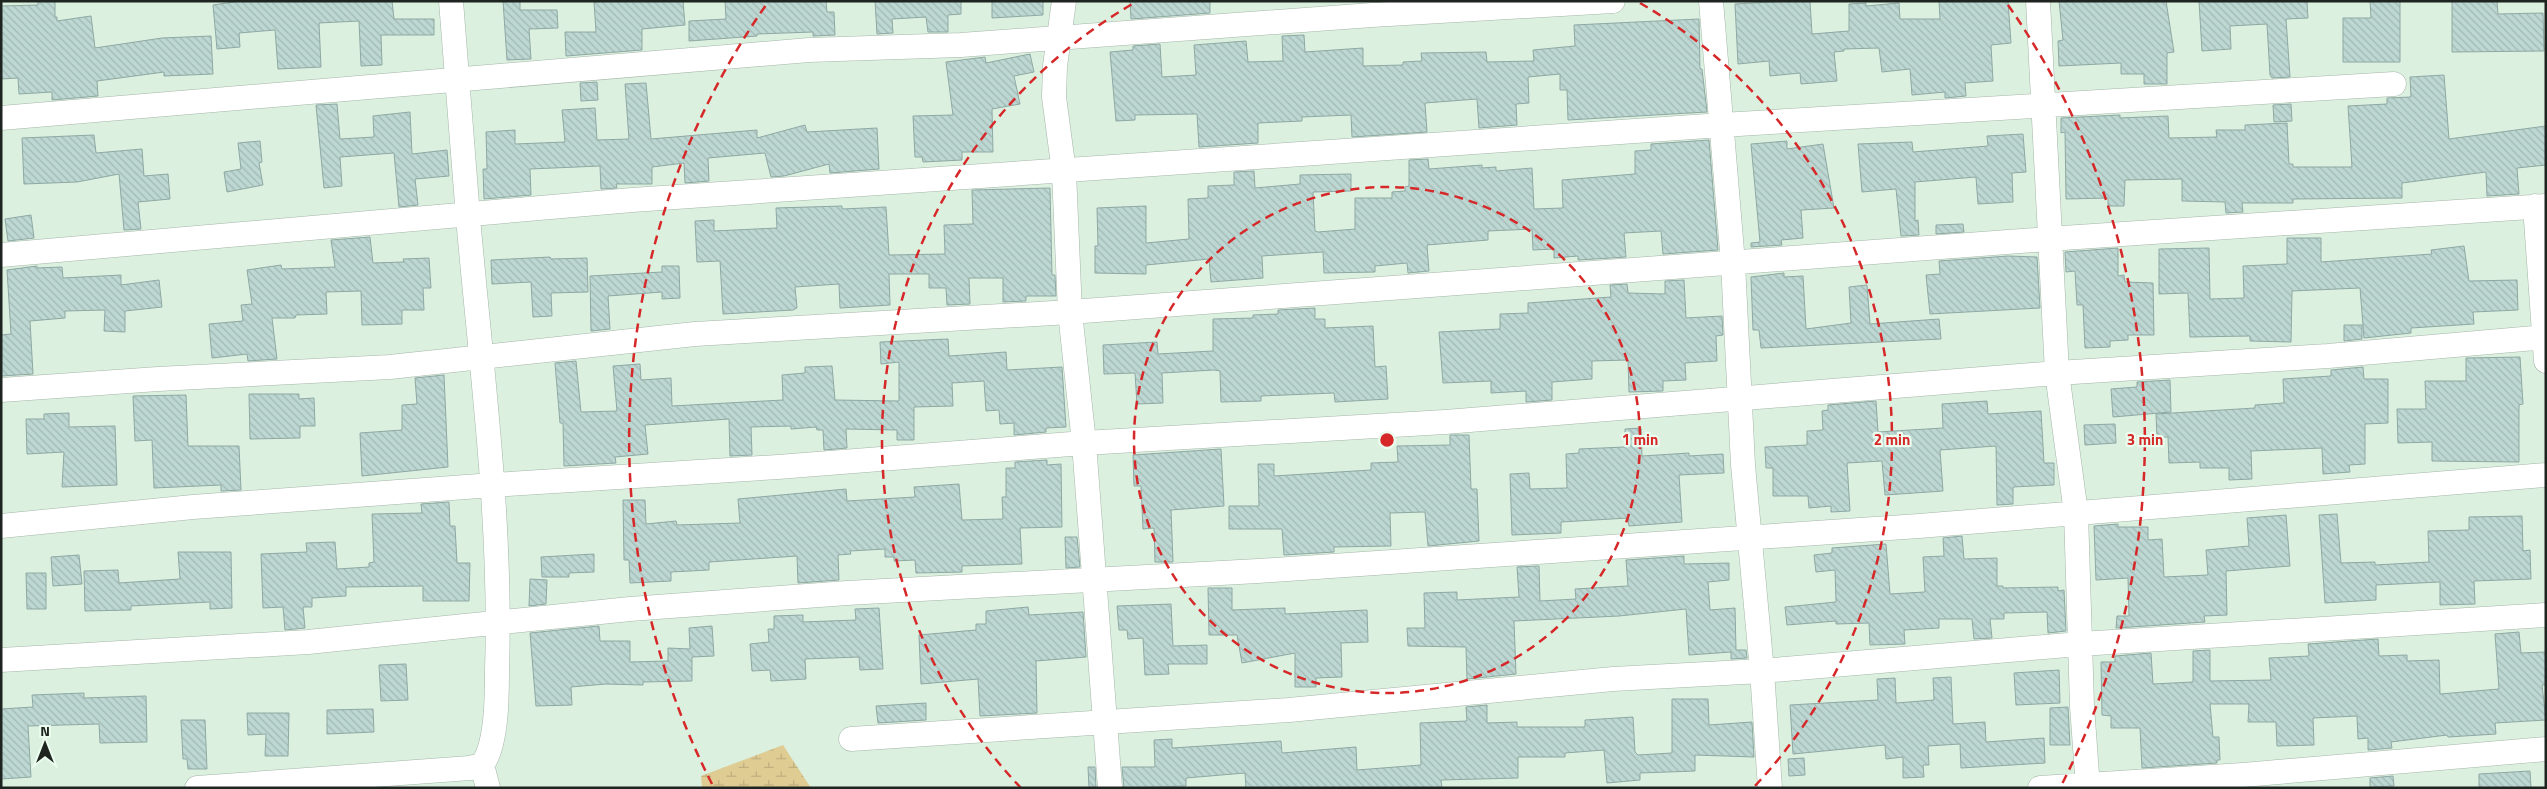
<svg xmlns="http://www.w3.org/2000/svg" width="2547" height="789" font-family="'Titillium Web',sans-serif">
<defs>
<pattern id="wetland-marsh" width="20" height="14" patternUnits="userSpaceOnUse" patternTransform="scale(1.25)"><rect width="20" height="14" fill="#dfcc93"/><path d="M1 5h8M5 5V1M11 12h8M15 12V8" fill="none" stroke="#bfaf7e"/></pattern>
<pattern id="building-back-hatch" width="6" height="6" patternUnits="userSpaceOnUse" patternTransform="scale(1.25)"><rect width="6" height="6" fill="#bdd7d2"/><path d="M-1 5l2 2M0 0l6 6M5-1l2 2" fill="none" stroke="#a2b8b4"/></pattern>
</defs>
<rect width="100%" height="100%" fill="#dcf0e0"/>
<path fill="url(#wetland-marsh)" d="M783 745 811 788H702L701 776Z"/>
<path fill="url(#building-back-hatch)" stroke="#8ea8a3" d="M38 1H55V17H57V21L91 16 95 48 162 38 211 36 213 74 164 76V72L97 81 98 96 52 100V92L19 94 18 78 1 79V6L38 5Z
M240 1H392L394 19H434V35H381L382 65 361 66 359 21 319 23 321 67 278 69 275 30 239 33 240 47 217 49 213 5Z
M503 1H520V10H557L558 28 529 29 531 59 507 60Z
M603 1H683L685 25 642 29V50L566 56 565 32H596L594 2Z
M725 1H826L827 12H834L835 35 813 36V32L757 34V36L689 41V21L726 19Z
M875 1H961V14L948 15V32H928L926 17 892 19 893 33 877 34Z
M992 1H1043V15L992 18Z
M1130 1H1210V13L1131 19Z
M1788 1H1810L1812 34 1849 31V4L1866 3V6L1899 3 1900 19H1940L1939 1H2008L2011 43 1991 45 1993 81 1965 83 1966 96 1945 98V92L1912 95 1910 69 1882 72 1879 48 1844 49V51L1834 52 1837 81 1801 84 1800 73 1770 76 1769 61 1738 64 1735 4Z
M2059 1H2166L2174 52 2167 53V84H2144V74H2121V63L2059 66 2058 41 2063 40Z
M2199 1H2307L2308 18 2286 19 2290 77 2272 78 2270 75 2267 24 2230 26 2231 49 2202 51Z
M2370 1H2400V62H2343V18H2371Z
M2452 1H2497L2498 14 2543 13 2544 51 2452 52Z
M1699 19 1700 69H1702L1707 112 1568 120 1567 90H1560V74L1528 77 1529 103 1516 104 1517 125 1479 128 1477 99 1425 103 1427 132 1352 137 1351 115 1302 117V121L1258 123V143L1199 147 1197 114 1135 115V120L1116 121 1110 52 1133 50V46L1160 44 1162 77 1196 75 1194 45 1246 41 1248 62 1283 61 1282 36 1304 35 1305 52 1363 48V66L1403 65V62L1422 61 1421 53 1486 52 1487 62 1534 61 1533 50 1575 46 1574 25Z
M1030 54 1034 72 1014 76 1020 104 992 109 993 152H962V160L923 162 922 157H915L913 116 953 115 946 62 985 57 986 63Z
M2444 75 2449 139 2546 126V165L2517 168 2519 194 2487 196 2486 172 2402 183V198L2293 199V203H2242L2243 212 2226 213 2225 202 2182 201V179L2125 180 2124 206H2108V198L2066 199 2065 132 2061 133V118L2120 115V118L2168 116 2169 138 2217 137 2216 130H2245V125L2287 123 2289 164H2293V167H2352L2348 106 2387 104V98L2411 97 2410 77Z
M597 82 598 100 581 101 580 83Z
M646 83 651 139 757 130V138L805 125 807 132 877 128 879 169 830 173 829 164 784 176 771 177 765 153 708 158 709 181 685 183 684 163 652 167V184H616L617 188 601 189 600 166 530 169 531 195 484 199 483 169H487L486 132 515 130V144L565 142 562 110 595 108 597 140 629 139 625 84Z
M337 104 340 139 374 137 373 116 410 112 412 154 447 150 449 176 415 179 418 205 399 207 394 153 340 157 342 186 324 188 316 105Z
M2291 104 2292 121 2274 122 2273 105Z
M2023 134 2026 172 2012 173 2013 202 1978 204 1976 177 1915 182V221L1918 220 1919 235 1901 236 1896 189 1862 192 1858 144 1912 142 1913 152 1988 146 1987 136Z
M94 135 96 153 142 149 144 176 168 174 170 199 138 202 141 229 124 230 119 174 77 182 24 184 22 138Z
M1709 140 1718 250 1663 254 1661 231 1624 233 1626 257 1578 260V256L1554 258V249L1533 250 1532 229 1488 231V240L1427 245 1429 271 1408 273 1407 263 1375 266V272L1324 273 1323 252 1262 256 1263 278 1211 282 1209 259 1146 265V274L1095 273V246H1098L1097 208 1146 206V243L1189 239 1188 199 1208 198V186L1234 185V172L1254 171 1255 188 1300 184V175L1351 174V191L1313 192 1315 231 1318 232 1355 229V198H1392V192L1405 191V187L1409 186V160L1428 159 1429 169 1482 165V168L1496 167V171L1532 168 1534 209 1563 208 1562 180 1635 174V151L1651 150V144Z
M260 141 262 162 259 163 263 185 227 192 224 172 241 169 238 143Z
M1787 141V149L1823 144 1834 208 1801 210 1803 238 1781 240 1782 245 1751 247V243L1760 242 1751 144Z
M1050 188 1052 275H1055L1056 296H1026V301L1003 302V278H969L970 304 947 305 946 288H929V274H889L890 305 840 308 839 284 795 287 797 308 793 310 723 314 720 261 697 262 695 221 714 220V231L777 228 776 208 842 206V209L886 207 889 255 945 254 944 225 973 224 972 190Z
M31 215 34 238 8 241 5 219Z
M1963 224 1964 232 1936 234V225Z
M370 237 373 263 404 262 403 259 429 258 431 288H423L424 310H402V324L362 325 361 291 326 292 327 314 296 315 295 318H272L277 359 248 361 247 354 212 358 209 324 243 321 241 305 252 304 247 270 281 265 282 269 335 267 331 240Z
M2287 238H2321V262L2432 254 2431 250 2464 246 2469 281 2517 280 2518 310 2473 312 2474 324 2411 328V333L2364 338 2360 288 2292 291 2291 342 2250 341V336L2190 337 2188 293 2159 294V249L2209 248 2210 299 2244 298 2243 266 2287 264Z
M2118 248V276L2124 275 2125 282 2153 283 2154 335H2128V340L2110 341V347L2085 348 2083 305H2077L2075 271 2066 272 2065 252Z
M2008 256 2037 257 2040 308 1930 314 1926 275 1940 274 1939 261Z
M550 257 551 259 587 258 588 292 551 293 552 316 533 317 531 282 492 284 491 260Z
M37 266V268L62 267 63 278 121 275V285L159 280 162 307 125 311V332L104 331 105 310 65 311V318L30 321 33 374 1 376V335L11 334 7 270Z
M662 266H679L680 298 662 299V292L608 296 610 329 591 331 590 276 662 272Z
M1784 273V277L1803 276 1806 329 1851 323 1849 287 1867 285 1870 324 1939 319 1941 339 1761 348 1759 330H1753L1751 277Z
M1684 280 1686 318 1722 316 1723 335 1716 336 1717 361 1685 363 1686 380 1663 381V391L1629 392 1628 360 1592 361V379L1552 382V400L1526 402V391L1491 393V381L1443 383 1439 332 1500 329V314L1528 313V303L1611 297 1610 285 1627 284 1628 293 1665 294V281Z
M1315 308V319H1325V328L1373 326 1375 367 1386 366 1388 399 1335 402 1334 393 1261 396V401L1221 402 1220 371 1214 370 1162 373 1163 403 1137 404 1135 373 1104 374 1103 345 1157 342 1158 354 1213 351V319L1253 318V315L1278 314V310Z
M2344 325H2362V339L2344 341Z
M948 339 949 356 1006 352 1007 370 1062 367 1066 427 1046 428V432L1014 435V423L1000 424 999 410 986 411 984 381 952 383 953 406 914 407V440H897V430L846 429 847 448 824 450 823 430H817L816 427 791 429V426L751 427 752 455 730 456 729 419 645 425 648 454 615 457 616 463 564 466 563 423H560L555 363 576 361 581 412 617 411 613 366 640 364 641 380 671 378 672 406 783 400 782 375 805 373V367L832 366 835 400 899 401V362L881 364 880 342Z
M2520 357 2523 404 2519 405V462L2432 461V442L2398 443 2397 409H2426L2425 381H2466V358Z
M2363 367 2364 379H2388V423L2365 424V464L2349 465 2350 472 2323 474 2322 448 2251 451 2252 479 2229 480V468H2200V462L2169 463 2168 437H2157L2156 414 2255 408V405L2284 403 2283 379 2331 376V370Z
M444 375 448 467 362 476 360 433 402 430V405L417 404 415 378Z
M2170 380 2171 412 2113 417 2111 389 2137 387V382Z
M249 394H299V399L314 398 315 426H300V438L250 439Z
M186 395 188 446H239L241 490 221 491V485L154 488 152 440 135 441 133 396Z
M1876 401 1878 432 1943 428 1942 404 1987 401 1988 414 2041 411 2044 463H2054V485L2013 487V504L1997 505 1996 446 1940 450 1943 491 1885 495 1882 461 1847 463 1850 511 1831 512V506L1809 508 1808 496H1773V468H1766L1765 447 1807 445V431L1823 430 1822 411 1828 410V405Z
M69 413V427L115 426 117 485 62 487 64 452 27 454 26 419H44V414Z
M2115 424 2116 443 2085 445 2084 425Z
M1641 428 1642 456 1689 453V456L1723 454 1724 473 1679 475 1682 522 1629 526 1628 518 1561 522V533L1512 535 1510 474 1529 473 1530 489 1567 488 1566 454 1579 453V449L1625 447V429Z
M1450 435H1469L1471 489H1477L1479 541 1428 546 1425 512 1390 513 1391 546 1334 547V552L1284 555 1282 529H1229V506H1259L1258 464H1274V476L1371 470V463L1398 462 1397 446 1450 445Z
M1221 449 1224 506 1171 510 1173 562H1155L1154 528 1143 529 1141 486H1134L1133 455Z
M1047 460V465L1061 464 1062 527 1020 528 1022 564 962 566V572L916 573 915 560 894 561V557H885V549L850 551 851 554 838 555 839 580 798 583 797 556 709 562V570L671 572V581L630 583 629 560H624L623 500H645L646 524 676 521 677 525 740 523 738 499 846 489 847 501 915 497 914 487 959 484 962 520 1003 519 1002 497H1006V468H1015V462Z
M449 502 450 526H455L457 563H470L469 601H423V586L346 587V596L312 598V607H303L305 628 285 630 283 607 263 608 261 554 307 552 306 543 335 542 337 569 369 567V563L374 562 372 514 422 513 421 504Z
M2337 514 2341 563 2375 562V565L2429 562 2428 531 2469 530V517L2522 516 2523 551 2530 550 2531 579 2474 581 2475 604 2440 605V582L2376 585V600L2325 603 2319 515Z
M2286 515 2290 566 2226 571 2227 615 2204 616 2205 622 2116 628 2117 616H2129L2128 578 2096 580 2094 526 2118 524V527H2148V540L2162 539 2164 577 2208 575 2206 550 2249 546 2247 518Z
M1962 536 1964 559 1997 558V586H2003V588L2058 587V591L2064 590 2066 631 2048 633 2047 612 2004 613V619H1990L1992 638 1974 639 1972 619H1939V628L1904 630 1905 644 1870 645 1869 623 1836 624V621L1787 625 1785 607 1836 602 1835 570 1816 572 1814 555 1832 553V548L1886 544 1890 594 1925 592 1923 557 1944 556 1943 538Z
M1065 537H1077L1080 567 1066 568Z
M178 552H231L232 608 210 609V602L131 606V610L85 611 84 571 118 570 119 583 180 579Z
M594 554V572L569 573V577H542L541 557Z
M79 555 82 584 53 586 51 557Z
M1684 556V564L1729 563V580L1708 582 1710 610 1735 608 1736 650H1746L1747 658 1731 659V652L1689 655 1686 609 1619 616 1514 621 1516 674 1467 679 1466 647 1408 646 1407 628H1425L1424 593 1457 592V600L1519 597 1517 567 1539 566 1540 601 1576 599 1575 589 1628 586 1626 560Z
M26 573H46V609H27Z
M530 579 547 580 546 604 529 606Z
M1208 588H1232V610L1285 608V614L1367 610 1368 642 1341 643 1342 677 1316 678V687H1295V653L1242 663 1237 635H1209Z
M1171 604 1173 646 1207 645V664H1168L1169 674 1145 675 1143 638 1128 639 1127 630H1119L1117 606Z
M1028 607 1029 615 1083 612 1086 657 1036 661 1037 713 980 716 978 679 921 684 919 635 976 630V624H986V611Z
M879 608 883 669 860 670 859 657 805 659 806 679 771 681 770 670 752 671 750 644 769 642 768 629H774V616L803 615V622L856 620 855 609Z
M599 626 600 641H630V662L668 661V648L690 649 689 628 712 626 714 656 692 657V681L643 682V685L606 684 571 687 572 705 536 706 530 633Z
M2519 632 2521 653 2546 652V685H2542L2546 720 2495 723 2496 734 2448 737 2447 735 2391 742 2392 748 2368 750V738L2358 739 2357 716 2313 718 2314 745 2277 746 2276 722H2248L2249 704H2210L2213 737H2219L2220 760H2217V763L2142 768 2140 728H2111V716L2102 715 2101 662H2115V656L2151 653 2153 684 2193 682V651L2210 650V681L2271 680 2269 658 2309 656 2308 644 2378 639 2379 656 2407 655V661L2439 660 2440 694 2499 689 2495 634Z
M406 664 408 700 381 701 379 665Z
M2059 670 2060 703 2016 705 2014 673Z
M1951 677 1953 724 1985 722 1986 742 2044 738 2045 763 1961 768 1960 744 1928 746 1929 765H1923L1924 777 1903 778V757L1886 759 1885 745 1793 754 1790 705 1878 700 1877 679 1895 678 1896 703 1934 700 1933 678Z
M84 693V698L146 696 147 742 100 743 99 724 28 726 31 777 1 779V709L33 707 32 695Z
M1672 699H1708L1709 725 1752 722 1754 757 1695 755V771L1640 773V780L1607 783 1604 750 1565 753V757H1518V778L1441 780 1442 788H1246L1245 773 1186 778V786L1124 788 1122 767H1155L1154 740 1172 739V748L1281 741 1282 753 1356 747 1357 770 1421 765 1420 723 1467 721 1466 707 1487 705V723L1517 722V727H1585V720L1633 717 1635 752 1638 755 1672 753Z
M926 703V720L878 723 876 706Z
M2068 707 2070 745H2050V708Z
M373 709 374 732 327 734V710Z
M247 713H289L288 756H265L266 734 248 735Z
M181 720H205L207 769H188L187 759H183Z
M1804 758 1805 775 1789 776 1788 759Z
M1088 767H1095L1096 788H1089Z
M2530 771 2531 788H2479V774Z
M2393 776 2394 786 2370 787V778Z"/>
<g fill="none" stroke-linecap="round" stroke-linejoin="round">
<defs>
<path id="minor" d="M1064 1 1055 66 1054 97 1064 172 1070 312 1084 443 1110 788
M1711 1 1733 263 1743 465 1762 671 1770 788
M2038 1 2057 373 2076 513 2082 706 2088 788
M1 118 809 50 961 45 1372 15 1613 1
M2535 206 2546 361
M1 255 632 200 1722 125 2394 84
M1 390 158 379 390 367 695 334 1070 312 2048 239 2546 206
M1 526 193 507 493 485 778 467 1084 443 1445 422 2057 373 2328 356 2546 337
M1 660 308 642 630 609 847 593 1258 571 1919 526 2546 475
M851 739 1289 710 1613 679 1762 671 2080 644 2546 615
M482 765 488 788
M197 788 470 768 482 765C497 745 497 696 497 671 502 519 481 368 468 217 462 145 457 73 451 1
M2040 788 2243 775 2546 749"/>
</defs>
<use href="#minor" stroke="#a4b6a7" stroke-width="25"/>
<use href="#minor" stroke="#fff" stroke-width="24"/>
</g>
<g fill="none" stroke="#d62828" stroke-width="2.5" stroke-dasharray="9 6">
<circle cx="1387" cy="440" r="253"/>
<path d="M1021 788A505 505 0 0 1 1134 3M1640 3A505 505 0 0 1 1753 788"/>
<path d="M712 784A758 758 0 0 1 766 5M2008 5A758 758 0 0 1 2062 784"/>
</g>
<circle cx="1387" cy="440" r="8" fill="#d62828" stroke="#eafdee" stroke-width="2.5"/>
<g font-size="15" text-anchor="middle" font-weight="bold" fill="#d62828" stroke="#eafdee" stroke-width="4.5" stroke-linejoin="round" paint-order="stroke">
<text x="1640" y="445">1 min</text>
<text x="1892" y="445">2 min</text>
<text x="2145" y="445">3 min</text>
</g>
<rect width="2547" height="789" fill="none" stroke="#1e2520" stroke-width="5"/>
<g transform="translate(45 744)" stroke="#eafdee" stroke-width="4" paint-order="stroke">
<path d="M0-4L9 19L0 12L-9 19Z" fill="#1e2520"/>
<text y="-8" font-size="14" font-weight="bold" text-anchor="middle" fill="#1e2520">N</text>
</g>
</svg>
